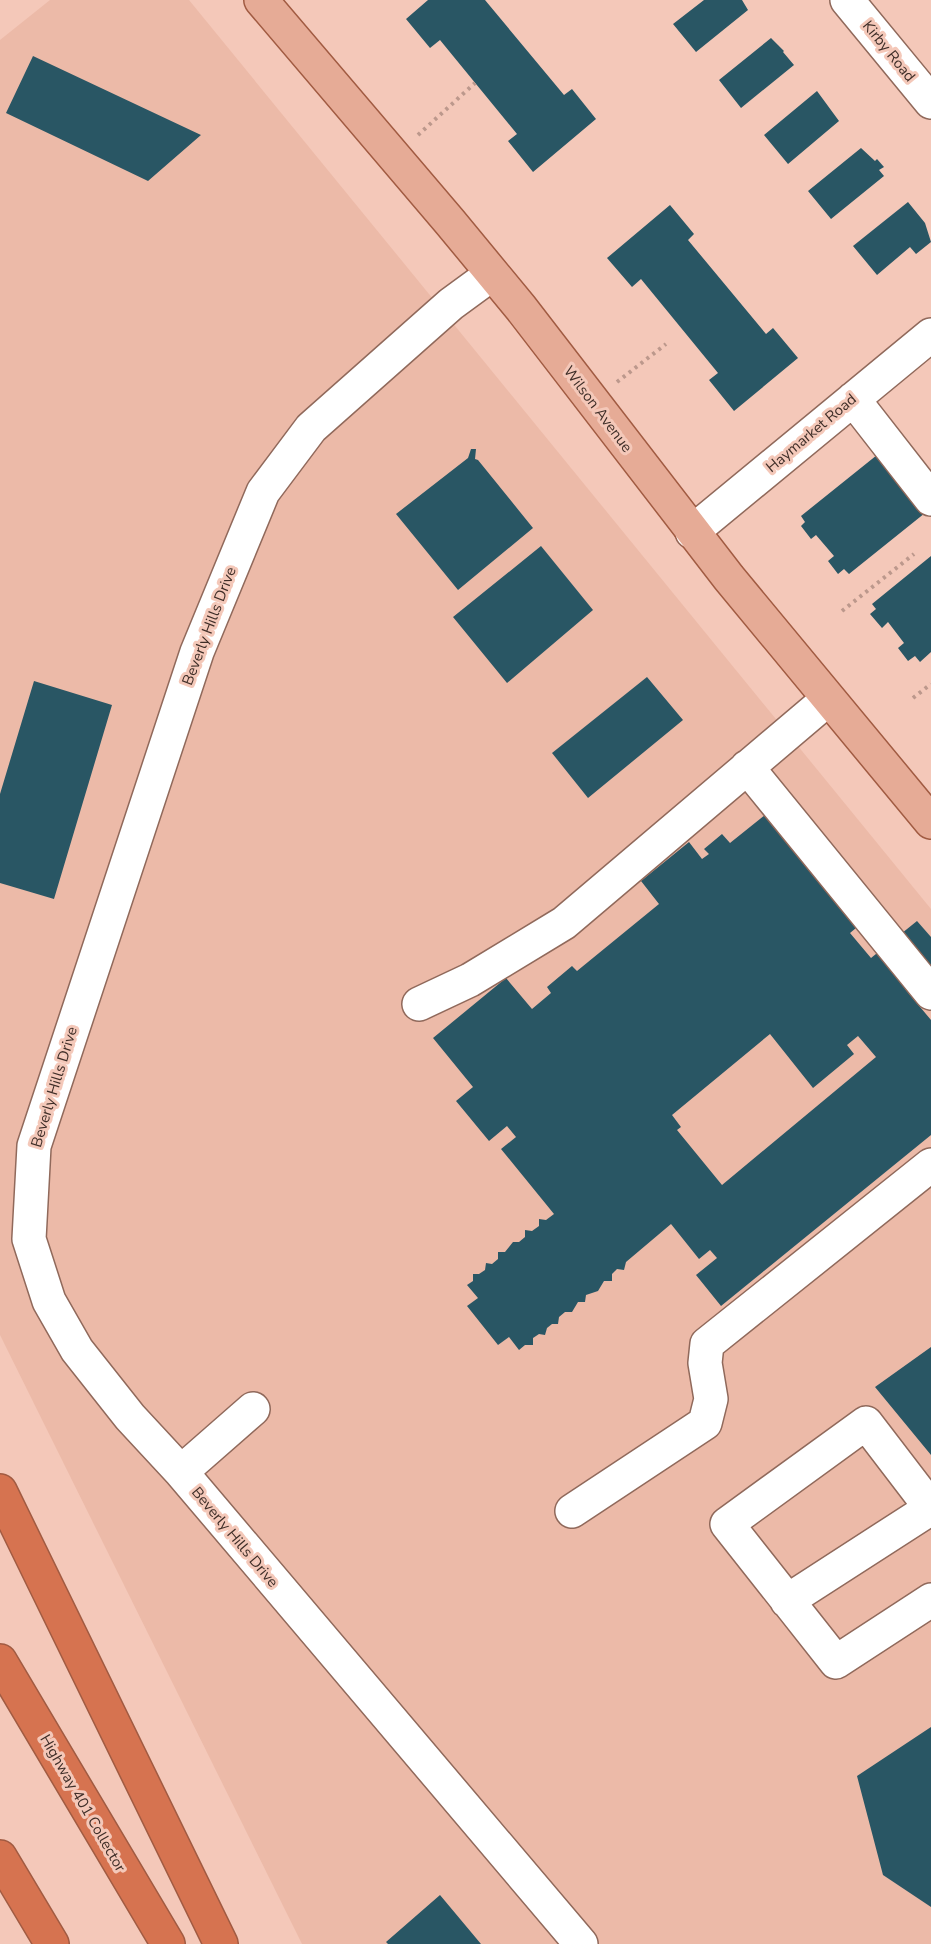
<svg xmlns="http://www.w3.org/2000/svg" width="931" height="1944" font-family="'Nunito Sans',sans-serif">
<rect width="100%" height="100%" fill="#f4c8b9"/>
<path fill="#ecbaa8" d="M50 0H189L931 909V1944H302L0 1335V40Z"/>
<path fill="#295664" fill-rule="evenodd" d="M428 0H485L564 95 572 89 596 119 533 172 508 141 517 134 440 40 430 48 406 19Z
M704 0H742L748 10 696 52 673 24Z
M771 38 784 51 783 52 794 65 741 108 719 80Z
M33 56 201 135 148 181 6 113Z
M817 91 839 121 788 164 764 135Z
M861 148 875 161 877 159 884 167 879 170 884 176 831 219 808 191Z
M908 202 925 223 931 242 916 254 910 247 877 275 853 246Z
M670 205 694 234 688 240 766 334 773 328 798 358 734 411 709 380 718 373 641 279 632 287 607 258Z
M471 449H476L475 459 478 460 533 528 458 590 396 514 468 458Z
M877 455 925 513 849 574 844 569 838 574 828 561 834 556 816 535 811 539 801 526 805 522 801 516Z
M541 546 593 610 507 683 453 617Z
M931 556V652L920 662 915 656 908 661 898 648 904 643 888 622 882 628 870 614 876 609 872 604Z
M647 677 683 720 588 798 552 753Z
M34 681 112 705 54 899 0 883V794Z
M765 815 856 928 850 933 871 958 917 921 931 937V968L905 989 931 1020V1135L721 1306 696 1275 717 1258 710 1250 699 1259 671 1224 626 1262 624 1270 617 1269 612 1274V1281H604L598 1291 586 1295 585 1302H578L572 1312H565L559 1317 558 1324H552L547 1328 545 1335 539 1334 533 1338V1345H525L519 1350 509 1337 498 1345 467 1306 478 1298 467 1285 473 1281V1274H479L485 1270 486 1263 492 1264 498 1259V1252H505L513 1242H519L525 1237V1230L532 1231 539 1226V1219L546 1220 554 1214 501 1149 516 1137 507 1126 489 1141 456 1101 473 1087 433 1038 506 978 532 1009 551 993 547 987 572 966 577 971 659 904 641 881 689 842 702 859 709 854 704 849 722 834 730 843ZM770 1034 813 1088 854 1054 847 1045 858 1036 876 1057 722 1185 677 1130 681 1127 672 1115Z
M931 1347V1455L875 1387Z
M931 1727V1907L883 1875 857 1776Z
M440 1895 481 1944H388L386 1942Z"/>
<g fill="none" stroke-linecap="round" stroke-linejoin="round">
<defs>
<path id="minor" d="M847 0 931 102
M492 274 451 304 311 428 263 492 197 652 34 1146 29 1239 49 1301 77 1350 130 1417 181 1472 581 1944
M853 399 931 499
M692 532 931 335
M747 767 931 993
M419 1004 470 980 564 923 827 700
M181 1472 253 1409
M931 1508 866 1423 727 1524 836 1662 931 1600
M572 1511 705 1423 711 1399 705 1363 707 1344 931 1165
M787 1601 931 1508"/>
<path id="major" d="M261 0 450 222 521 308 729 578 931 822"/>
<path id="highway" d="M0 1491 221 1944
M0 1661 168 1944
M0 1857 52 1944"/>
</defs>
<use href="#minor" stroke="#90695b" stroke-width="36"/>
<use href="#major" stroke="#a15b42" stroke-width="36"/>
<use href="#highway" stroke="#a15b42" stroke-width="36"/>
<path stroke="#bc988c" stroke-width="4" stroke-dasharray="3 4.5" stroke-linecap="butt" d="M418 135 475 83
M617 382 666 344
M842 611 914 554
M913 698 931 684"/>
<use href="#minor" stroke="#fff" stroke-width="33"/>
<use href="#major" stroke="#e6ab96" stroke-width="33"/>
<use href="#highway" stroke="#d67350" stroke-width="33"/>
</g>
<g text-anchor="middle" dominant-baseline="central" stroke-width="6" stroke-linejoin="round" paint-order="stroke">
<g font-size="15" fill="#3f2e28" stroke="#f4c8b9">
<text transform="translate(889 51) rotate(51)">Kirby Road</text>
<text transform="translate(598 409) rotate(53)">Wilson Avenue</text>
<text transform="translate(811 433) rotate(-40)">Haymarket Road</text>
<text transform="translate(209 626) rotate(-69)">Beverly Hills Drive</text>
<text transform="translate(54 1087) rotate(-73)">Beverly Hills Drive</text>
<text transform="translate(235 1537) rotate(50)">Beverly Hills Drive</text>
<text transform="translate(83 1803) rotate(60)">Highway 401 Collector</text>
</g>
</g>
</svg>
